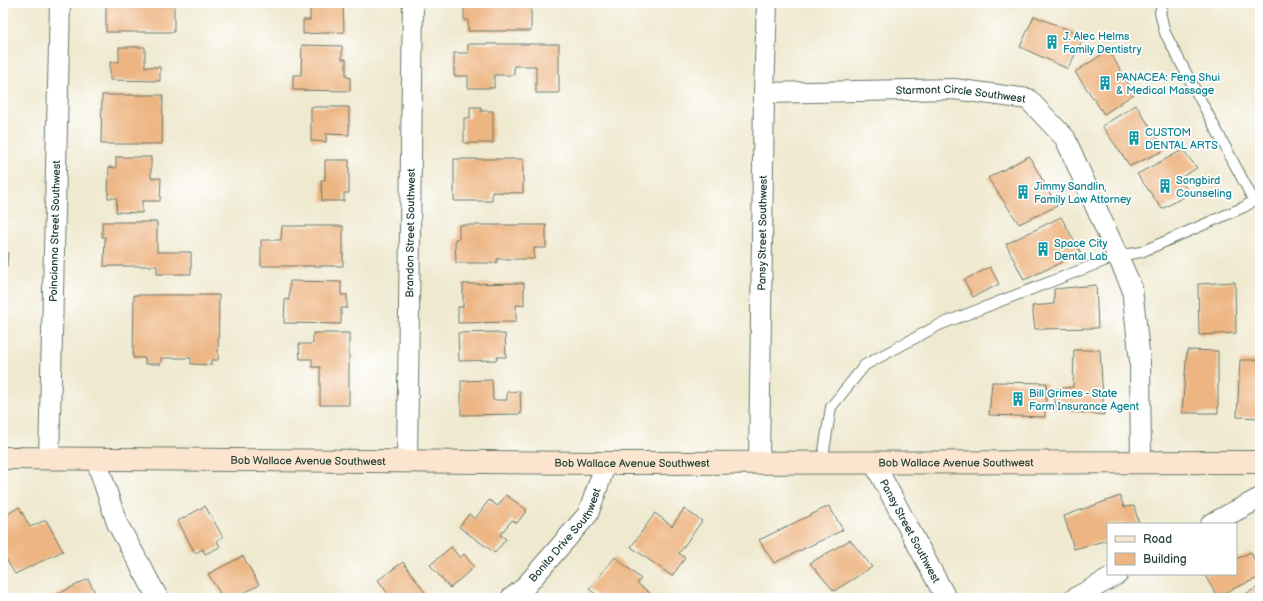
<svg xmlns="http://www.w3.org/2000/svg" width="1263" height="601" font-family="'Balsamiq Sans',sans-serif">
<rect width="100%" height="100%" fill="#fff"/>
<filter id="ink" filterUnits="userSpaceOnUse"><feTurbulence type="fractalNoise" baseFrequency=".025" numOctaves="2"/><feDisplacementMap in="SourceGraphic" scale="8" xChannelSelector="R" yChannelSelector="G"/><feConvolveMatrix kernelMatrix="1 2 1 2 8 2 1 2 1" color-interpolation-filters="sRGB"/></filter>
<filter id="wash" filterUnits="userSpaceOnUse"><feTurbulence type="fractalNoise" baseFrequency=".012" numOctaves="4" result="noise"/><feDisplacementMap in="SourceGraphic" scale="16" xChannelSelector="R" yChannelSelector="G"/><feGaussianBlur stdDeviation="0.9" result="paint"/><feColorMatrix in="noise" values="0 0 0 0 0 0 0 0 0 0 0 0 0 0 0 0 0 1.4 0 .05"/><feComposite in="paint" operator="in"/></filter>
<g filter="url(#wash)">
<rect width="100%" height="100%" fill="#efe9cf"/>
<g id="blocks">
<path fill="#edb582" d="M106 3H174V32H106Z
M310 3H343L344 32 303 34V20H310Z
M464 3H531V31H468V20H464Z
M1034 16 1084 36 1068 69 1020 47Z
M468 44H559V93H536V66H514V75H494V88H468V76H454V53H468Z
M302 45 342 46V59H346V77H350V91L293 90V75H301Z
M119 47H145V67H160V81L110 80V62H119Z
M1109 50 1134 94 1104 114 1075 72Z
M102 95H163L162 144H101Z
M1136 105 1165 150 1130 166 1102 126Z
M311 107H349V135L326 134V142L311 141Z
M470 107H481V111H493V143H464V118H470Z
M1183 150 1197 168 1180 178 1189 194 1162 209 1137 174Z
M1029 156 1057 206 1019 224 988 178Z
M116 157H151V178H161L160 201H142V213L116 212 117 198H108L109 167 116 168Z
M454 159H523V193L492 192V201H454Z
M325 160H349V193H344V201H322L321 180H325Z
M1061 217 1081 253 1024 280 1006 244Z
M102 222H157V252H191V274H157V266H104L105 237H102Z
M459 225H546V248H534V259H497V263H456L455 239H459Z
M282 226H343V266H261V240H281Z
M3 252H8L7 266H3Z
M990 267 999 284 973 297 964 280Z
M290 281 341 282V295H347V308H341V324L284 323 285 299 289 300Z
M1235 282 1236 333 1199 335 1198 284Z
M524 283V305H516V322L458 323V307H463V284Z
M1096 285 1098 328 1035 329 1032 306 1054 304V289Z
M134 295H219L218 360H211V365L191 364V358H161V364H145V358H133Z
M497 332V334H505L506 357H497V360L459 361 458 333Z
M313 333H349V405H320V367H312V359H300L299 344H313Z
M1074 350H1100L1104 415 1056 410 1054 389 1073 387Z
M1187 350 1218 351V413H1182Z
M1240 360H1260V418L1237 417Z
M492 380 493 400H507V392L520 391 521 414 461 415V381Z
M992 382 1047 383 1045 417 989 415Z
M506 495 527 510 517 523 512 520 500 535 506 539 495 553 459 527 469 514 475 519 489 500 498 506Z
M1120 496 1124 507 1134 506 1139 524H1108V540L1074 549 1064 516Z
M205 506 223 537 217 540 220 547 205 554 203 549 195 553 178 521Z
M829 506 843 530 774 563 759 540Z
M19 507 30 527 46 520 63 551 15 574 3 554V549L5 548 3 544V517Z
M684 509 702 521 679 553 685 558 672 576 631 547 655 513 672 526Z
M850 540 872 567 834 591 810 563Z
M451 547 460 558 464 554 474 567 450 588 430 565Z
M1251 552 1260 574V577L1217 596 1204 574H1236V559Z
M243 556 259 585 234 598H223L208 574Z
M615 557 641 579 637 583 652 595 649 598H601L589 589Z
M403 562 429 598H391L378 580Z
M88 579 98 598H50Z
M1260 586V598H1238Z
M355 594 357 598H348Z
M887 594 889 598H879Z"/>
</g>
</g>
<g filter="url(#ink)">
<use href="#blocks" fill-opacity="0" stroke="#68796a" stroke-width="1"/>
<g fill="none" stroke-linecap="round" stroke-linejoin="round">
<defs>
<path id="lane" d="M1163 3 1160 12 1165 33 1254 201
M822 463 831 407 865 365 939 325 1117 256 1141 252 1244 207 1260 197"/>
<g id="street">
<path id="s1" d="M764 93 954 89 1028 99 1065 138 1132 288 1140 361 1141 462"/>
<path id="s2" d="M49 458 60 3"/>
<path d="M96 459 117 523 158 598"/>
<path id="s3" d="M407 462 413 3"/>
<path id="s4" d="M759 463 764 93 767 3"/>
<path id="s5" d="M874 463 946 598"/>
<path d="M1211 524 1260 498"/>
<path id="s6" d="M511 598 523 589 588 514 606 463"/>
<path d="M1075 598 1118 574"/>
</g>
<g id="secondary">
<path id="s7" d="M3 458 606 463 1260 462"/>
</g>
</defs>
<use href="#lane" stroke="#68796a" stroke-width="12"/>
<use href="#street" stroke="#68796a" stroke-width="22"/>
<use href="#secondary" stroke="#68796a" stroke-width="24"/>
<use href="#lane" stroke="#fff" stroke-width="10"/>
<use href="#street" stroke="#fff" stroke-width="20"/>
<use href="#secondary" stroke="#fce5cf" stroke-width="22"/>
</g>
</g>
<defs>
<symbol id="building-bare" viewBox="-9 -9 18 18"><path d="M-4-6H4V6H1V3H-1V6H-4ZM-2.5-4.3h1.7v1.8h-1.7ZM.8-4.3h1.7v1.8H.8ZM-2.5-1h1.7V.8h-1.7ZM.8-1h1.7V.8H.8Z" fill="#0f9aa8" stroke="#fff" stroke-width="2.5" paint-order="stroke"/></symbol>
</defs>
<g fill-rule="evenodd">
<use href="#building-bare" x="1042" y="32" width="20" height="20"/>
<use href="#building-bare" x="1095" y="73" width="20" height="20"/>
<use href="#building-bare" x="1124" y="128" width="20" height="20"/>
<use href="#building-bare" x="1155" y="176" width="20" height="20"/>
<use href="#building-bare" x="1013" y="182" width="20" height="20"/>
<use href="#building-bare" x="1033" y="239" width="20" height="20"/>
<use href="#building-bare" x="1008" y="389" width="20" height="20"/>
</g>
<g text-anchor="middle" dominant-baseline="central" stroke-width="3.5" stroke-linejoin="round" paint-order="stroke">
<g font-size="11" fill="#0d838f" stroke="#fff" text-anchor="start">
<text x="1063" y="36">J. Alec Helms<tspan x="1063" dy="13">Family Dentistry</tspan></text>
<text x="1116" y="77">PANACEA: Feng Shui<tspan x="1116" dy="13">&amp; Medical Massage</tspan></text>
<text x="1145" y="132">CUSTOM<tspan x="1145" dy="13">DENTAL ARTS</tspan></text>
<text x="1176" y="180">Songbird<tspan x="1176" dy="13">Counseling</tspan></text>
<text x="1034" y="186">Jimmy Sandlin,<tspan x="1034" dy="13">Family Law Attorney</tspan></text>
<text x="1054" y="243">Space City<tspan x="1054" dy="13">Dental Lab</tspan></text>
<text x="1029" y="393">Bill Grimes - State<tspan x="1029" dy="13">Farm Insurance Agent</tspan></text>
</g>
<g font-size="11" fill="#1f3d34" stroke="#fff">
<text stroke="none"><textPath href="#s1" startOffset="197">Starmont Circle Southwest</textPath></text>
<text stroke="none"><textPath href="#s2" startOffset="227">Poincianna Street Southwest</textPath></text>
<text stroke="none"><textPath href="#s3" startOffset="229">Brandon Street Southwest</textPath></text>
<text stroke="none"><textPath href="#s4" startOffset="230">Pansy Street Southwest</textPath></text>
<text stroke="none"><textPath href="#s7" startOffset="305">Bob Wallace Avenue Southwest</textPath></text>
<text stroke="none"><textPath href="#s7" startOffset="629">Bob Wallace Avenue Southwest</textPath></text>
<text stroke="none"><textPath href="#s7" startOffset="953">Bob Wallace Avenue Southwest</textPath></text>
<text stroke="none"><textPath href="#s5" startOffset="77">Pansy Street Southwest</textPath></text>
<text stroke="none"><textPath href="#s6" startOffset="84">Bonita Drive Southwest</textPath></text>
</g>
</g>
<rect width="1263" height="601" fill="none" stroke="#fff" stroke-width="16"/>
<rect x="1107" y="523" width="130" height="52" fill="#ffffff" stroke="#a5b1ae"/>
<rect x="1115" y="536" width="20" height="6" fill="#fce5cf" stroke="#a5b1ae"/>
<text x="1143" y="543" font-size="12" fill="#1f3d34">Road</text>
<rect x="1115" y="553" width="20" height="12" fill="#edb582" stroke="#a5b1ae"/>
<text x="1143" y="563" font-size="12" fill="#1f3d34">Building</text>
</svg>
